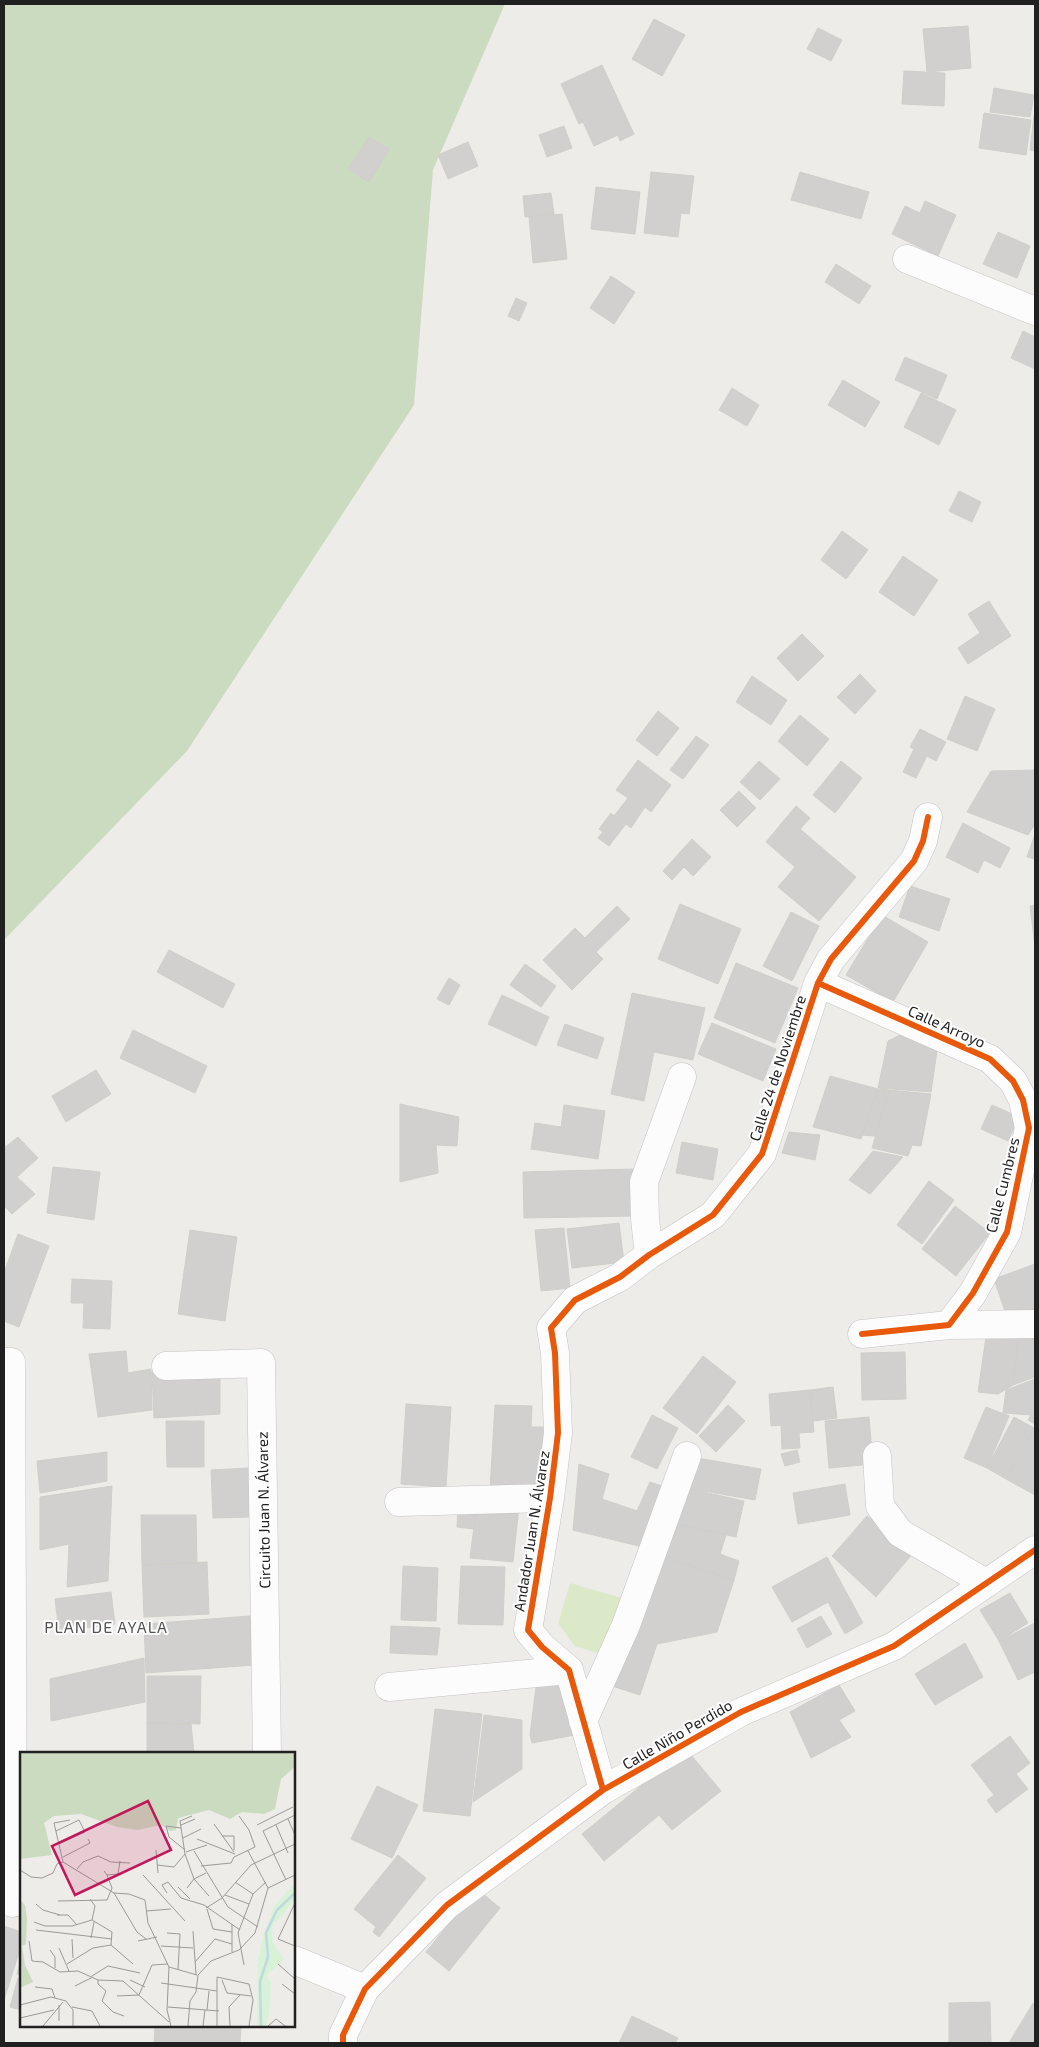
<svg xmlns="http://www.w3.org/2000/svg" width="1039" height="2047" font-family="'Exo 2',sans-serif">
<rect width="100%" height="100%" fill="#eeece9"/>
<path fill="#dce9c9" d="M570 1583 622 1598 604 1655 575 1646 558 1623Z"/>
<path fill="#cbdbbf" d="M4 4H505L433 170 414 405 187 751 4 940Z"/>
<path fill="#d2d0ce" stroke="#d1ceca" d="M654 19 685 35 662 76 632 59Z
M968 26 971 68 927 72 923 29Z
M818 28 842 40 831 61 807 49Z
M602 65 634 134 620 141 618 135 594 146 583 122 579 124 561 84Z
M904 71 945 73 944 106 902 104Z
M994 88 1034 95 1030 117 990 112Z
M984 113 1031 120 1026 155 979 148Z
M1034 115H1035V151L1030 150Z
M564 126 572 148 547 157 539 135Z
M369 137 389 149 369 182 348 169Z
M468 142 478 166 448 179 438 155Z
M651 172 694 176 689 214 681 213 678 237 644 233Z
M800 172 869 192 861 219 791 200Z
M596 187 640 192 635 234 591 229Z
M551 193 554 214 525 217 523 196Z
M925 201 956 215 938 256 892 234 905 206 920 213Z
M562 214 567 259 533 263 529 217Z
M998 232 1030 246 1017 278 983 264Z
M836 264 871 286 859 304 825 282Z
M611 276 635 292 614 324 590 308Z
M516 298 527 303 519 321 508 316Z
M1023 331 1035 337V369L1011 358Z
M905 357 947 375 937 399 895 380Z
M843 380 880 402 865 427 828 405Z
M732 388 759 405 747 426 719 410Z
M921 393 956 410 939 445 904 427Z
M959 491 981 502 972 522 949 511Z
M842 531 868 550 846 579 821 560Z
M903 556 938 580 914 616 879 592Z
M989 601 1011 636 968 664 958 648 980 633 968 614Z
M802 634 824 656 798 681 777 658Z
M860 674 876 691 855 714 837 697Z
M752 676 787 700 771 725 736 702Z
M965 696 995 709 977 751 947 739Z
M658 711 679 728 657 756 636 740Z
M800 715 829 739 807 766 778 741Z
M920 729 946 742 936 761 927 756 916 778 903 772 914 749 910 747Z
M696 736 709 745 683 779 670 770Z
M638 760 671 785 651 812 645 807 631 828 626 824 609 846 598 838 603 832 599 829 611 813 614 816 628 798 616 790Z
M759 761 780 779 760 800 740 782Z
M841 761 862 778 835 813 813 795Z
M1035 770V824L1028 835 967 812 991 771Z
M739 791 756 808 737 827 720 810Z
M796 806 810 818 800 829 856 877 819 921 778 887 795 867 766 842Z
M963 823 1010 848 1000 868 984 860 978 873 946 857Z
M1035 834V859L1027 857Z
M692 839 711 857 693 876 684 867 672 880 663 871Z
M910 886 950 899 939 931 899 917Z
M680 904 741 929 718 984 658 959Z
M1035 905V947L1030 906Z
M617 906 630 919 596 952 603 959 572 990 543 960 575 928 585 938Z
M791 912 819 926 792 981 763 966Z
M882 915 928 942 893 1002 846 975Z
M169 950 235 984 223 1008 157 972Z
M736 963 798 988 775 1043 714 1018Z
M525 964 556 986 541 1007 510 985Z
M449 978 460 985 449 1005 437 999Z
M632 993 705 1008 693 1060 654 1052 644 1101 611 1094Z
M502 995 549 1017 536 1046 488 1024Z
M712 1023 776 1049 763 1081 698 1054Z
M565 1024 604 1038 597 1059 557 1045Z
M133 1030 207 1066 195 1093 120 1058Z
M910 1030 938 1044 931 1092 878 1088 888 1041Z
M96 1070 111 1094 66 1122 52 1096Z
M830 1076 878 1089 861 1139 813 1127Z
M878 1089 889 1090 875 1136 862 1135Z
M889 1090 931 1094 921 1146 912 1145 908 1156 872 1148Z
M400 1104 459 1117 457 1146 436 1145 438 1173 400 1182Z
M564 1105 605 1111 598 1159 531 1149 535 1123 561 1127Z
M992 1105 1019 1117 1008 1141 981 1129Z
M789 1132 820 1135 815 1160 782 1153Z
M18 1137 38 1158 17 1177 35 1194 12 1214 4 1206V1148Z
M682 1142 718 1149 713 1180 676 1173Z
M873 1151 903 1157 870 1194 849 1180Z
M53 1167 100 1172 94 1220 47 1213Z
M634 1169 635 1216 524 1218 523 1172Z
M929 1181 954 1200 922 1244 897 1225Z
M955 1206 990 1233 956 1276 922 1249Z
M619 1223 624 1262 572 1268 567 1229Z
M564 1228 570 1288 541 1291 535 1230Z
M190 1230 237 1237 225 1321 178 1314Z
M18 1234 49 1246 19 1327 4 1321V1273Z
M1035 1264V1310L1008 1320 994 1279Z
M72 1279 112 1281 110 1329 83 1328 84 1303H71Z
M987 1330 1019 1334 1013 1385 998 1394 978 1392Z
M1035 1331V1377L1013 1385 1019 1334Z
M126 1351 128 1373 151 1369 152 1410 98 1417 89 1354Z
M905 1352 906 1399 862 1400 861 1353Z
M703 1356 736 1382 697 1434 663 1408Z
M220 1369V1414L154 1418 152 1372Z
M1035 1379V1424L1028 1420 1031 1415 1003 1413 1006 1390Z
M833 1387 837 1418 813 1421 810 1390Z
M810 1390 814 1432 799 1433 800 1448 782 1449 781 1425 771 1426 769 1394Z
M406 1404 451 1407 446 1487 401 1484Z
M495 1405 532 1406 531 1427H547L544 1492 490 1490Z
M728 1405 745 1421 716 1452 699 1436Z
M986 1407 1009 1416 987 1468 964 1458Z
M652 1415 678 1428 657 1469 631 1457Z
M869 1417 873 1464 829 1468 825 1421Z
M1014 1417 1034 1428 1006 1479 987 1468Z
M166 1421H204V1467H167Z
M1034 1428 1035 1429V1495L1006 1479Z
M797 1450 800 1462 785 1466 781 1454Z
M107 1452V1481L40 1493 37 1461Z
M697 1458 761 1469 755 1500 681 1487Z
M579 1464 609 1474 602 1499 637 1511 650 1482 668 1488 643 1547 573 1530Z
M249 1468 251 1517 213 1518 211 1470Z
M845 1484 850 1515 798 1524 793 1493Z
M112 1486 108 1581 67 1587 69 1544 40 1550V1497Z
M681 1487 744 1501 736 1537 667 1522Z
M477 1502 519 1507 513 1562 470 1558Z
M458 1509 476 1510 474 1529 457 1527Z
M141 1515H196L197 1563 142 1565Z
M867 1516 914 1552 876 1597 832 1556Z
M667 1522 726 1535 720 1554 739 1561 734 1580 656 1554Z
M656 1554 734 1580 717 1632 657 1644 640 1695 612 1686Z
M827 1557 863 1623 845 1634 828 1602 792 1622 772 1587Z
M207 1562 209 1614 144 1617 142 1565Z
M403 1566 438 1568 436 1621 401 1620Z
M461 1566 505 1567 503 1625 458 1624Z
M111 1592 115 1624 59 1631 55 1599Z
M1010 1593 1028 1623 999 1641 980 1610Z
M250 1616 254 1665 146 1673 144 1624Z
M821 1616 832 1634 807 1648 797 1629Z
M1035 1623V1672L1018 1680 999 1641Z
M391 1626 440 1628 437 1655 390 1653Z
M965 1643 983 1677 935 1705 915 1674Z
M144 1658 145 1702 51 1721 50 1679Z
M147 1676H201L200 1724 147 1723Z
M537 1679 567 1680 580 1734 532 1743 530 1735Z
M839 1685 855 1711 839 1720 851 1737 811 1758 790 1712Z
M435 1709 482 1714 470 1816 423 1811Z
M484 1715 522 1720V1769L473 1802Z
M147 1723 191 1724 194 1753H147Z
M1010 1736 1030 1763 1016 1774 1028 1789 996 1813 987 1800 994 1795 971 1765Z
M686 1749 721 1791 672 1830 659 1815 604 1861 582 1834Z
M377 1786 418 1805 392 1858 351 1839Z
M398 1855 426 1878 379 1937 373 1932 376 1927 354 1909Z
M477 1889 500 1908 449 1971 426 1952Z
M4 1926 21 1932V1946L4 2000Z
M21 1960V1975L17 1974Z
M18 1978 21 1979V2010L10 2007Z
M990 2002 991 2043H949V2003Z
M1033 2003 1035 2005V2043H1009Z
M632 2016 678 2038 675 2043H619Z
M155 2026H241L240 2043H154Z"/>
<g fill="none" stroke-linecap="round" stroke-linejoin="round">
<defs>
<path id="minor" d="M907 259 1035 311
M818 983 990 1059 1013 1081 1023 1100 1029 1128 1007 1232 973 1293 949 1325 862 1334
M649 1255 645 1219 644 1182 682 1077
M949 1325 1035 1324
M4 1362H11L13 1903
M166 1366 261 1363 267 1753
M877 1456 880 1506 900 1533 986 1583
M399 1502 550 1498
M389 1687 569 1670
M583 1721 626 1625 687 1456
M603 1790 569 1670 542 1647 528 1630 550 1498 558 1433 555 1353 551 1328 575 1300 620 1277 649 1255 713 1215 762 1154 818 983 831 959 914 861 923 841 928 817
M294 1960 365 1989
M343 2043V2035L365 1989 447 1905 603 1790 741 1712 894 1646 1035 1550"/>
</defs>
<use href="#minor" stroke="#c5c4c3" stroke-width="29"/>
<use href="#minor" stroke="#fcfcfc" stroke-width="28"/>
<defs>
<path id="cycleway" d="M818 983 990 1059 1013 1081 1023 1100 1029 1128 1007 1232 973 1293 949 1325 862 1334
M603 1790 569 1670 542 1647 528 1630 550 1498 558 1433 555 1353 551 1328 575 1300 620 1277 649 1255 713 1215 762 1154 818 983 831 959 914 861 923 841 928 817
M343 2043V2035L365 1989 447 1905 603 1790 741 1712 894 1646 1035 1550"/>
</defs>
<use href="#cycleway" stroke="#fff" stroke-width="9"/>
<use href="#cycleway" stroke="#e8590c" stroke-width="6"/>
</g>
<g text-anchor="middle" dominant-baseline="central" stroke-width="4" stroke-linejoin="round" paint-order="stroke">
<g font-size="15" fill="#202020" stroke="#fff">
<text transform="translate(947 1026) rotate(24)">Calle Arroyo</text>
<text transform="translate(777 1068) rotate(-72)">Calle 24 de Noviembre</text>
<text transform="translate(1002 1185) rotate(-76)">Calle Cumbres</text>
<text transform="translate(263 1510) rotate(-91)">Circuito Juan N. Álvarez</text>
<text transform="translate(531 1531) rotate(-81)">Andador Juan N. Álvarez</text>
<text transform="translate(677 1734) rotate(-30)">Calle Niño Perdido</text>
</g>
<g font-size="16" letter-spacing="1" fill="#535353" stroke="#fff">
<text x="106" y="1626">PLAN DE AYALA</text>
</g>
</g>
<g transform="translate(20 1752)">
<rect width="275" height="275" fill="#eeece9"/>
<path d="M0 1H275V15L261 27 255 57 244 62 222 60 210 67 189 58 158 66 156 78 150 79 141 73 118 78 97 75 61 62 34 64 24 71 32 103 0 107ZM0 148 5 153 7 166 6 192 2 194 5 213 13 230 0 236Z" fill="#cbdbbf"/>
<path d="M275 131V147L252 175 253 191 264 207 246 224 251 231 249 262 246 274H237L238 207 245 178 255 153Z" fill="#d8f2d7"/>
<path fill="none" stroke="#bedadf" stroke-width="2.5" d="M241 274 240 230 248 205 246 181 257 158 275 141"/>
<path fill="none" stroke="#9c9a99" stroke-width="1" d="M172 64 160 69 165 102 174 127 189 144M268 67 275 83M194 72 214 100M161 73 175 67M237 73 273 55M256 73 268 101M161 76 146 74 149 85 165 98M36 79 59 68 65 80 39 92M202 84H214V98M163 86 181 77M177 87 215 102M136 98 138 121M174 99 208 155 238 175M166 100 187 93M43 105 70 91 68 87M43 110 94 141 109 142 125 148 128 171 149 215 147 258 151 274M43 110 34 71 50 68M137 113 154 115 165 102M181 114 211 111 214 105 235 95 229 78 219 64M57 117 63 110 78 104 91 110 110 111M0 118 11 125 22 126 33 121 37 112 43 110M84 119 87 123 98 122 100 109M123 123 165 169M266 128 243 79 275 63M215 130 233 142M158 135 170 147M167 136 174 127 186 121M248 136 275 123M94 141 117 180 126 187M147 141 142 133 148 130 161 146 184 153 220 178M205 143 229 152M38 149 87 148 92 136 87 123M275 151 258 187 275 194M16 152 23 158 40 163M186 156 202 146 231 113 275 92M187 157 193 177 212 180M126 159 151 157M37 163H48L57 173M72 168 92 180 91 193 113 212M14 170 25 174H52L72 168 75 154 70 147M212 172V200M16 178 92 187M173 179 176 223M147 181 160 182 158 218M71 186 74 170M52 187 53 206M9 189 12 209 23 210 40 220 58 219 78 228 103 229 149 270M118 189 137 185M141 194 173 196M39 196 49 219M30 198 35 205V216M175 210 195 187 212 192M47 212 73 196 91 193M258 212 275 227M224 213 218 181 233 142 246 130M149 215 177 223M178 223 191 209 219 198 235 181 248 136 228 99M72 224 88 214 120 221M78 228V232L86 239 82 249 93 260 104 264M110 228 125 235M202 228 207 241 231 244M141 231 197 239M262 232 275 242M55 234 73 225M15 235 32 237 35 246M97 244 119 243 132 213 148 212M0 253 31 245 46 249 53 258V274M52 255 72 259 80 274M148 255 199 259M187 258 189 239M0 266 34 258M39 269V253M23 274 43 250M168 274 170 249 176 240 178 223M183 274 185 258M197 274V225L229 232 233 248 229 274M210 274 209 255 220 243M248 274 256 267 265 274"/>
<path fill="#c2185b" fill-opacity="0.15" stroke="#c2185b" stroke-width="2.5" d="M128 49 151 98 55 143 32 94Z"/>
<rect width="275" height="275" fill="none" stroke="#202020" stroke-width="2.5"/>
</g>
<rect width="1039" height="2047" fill="none" stroke="#202020" stroke-width="10"/>
</svg>
